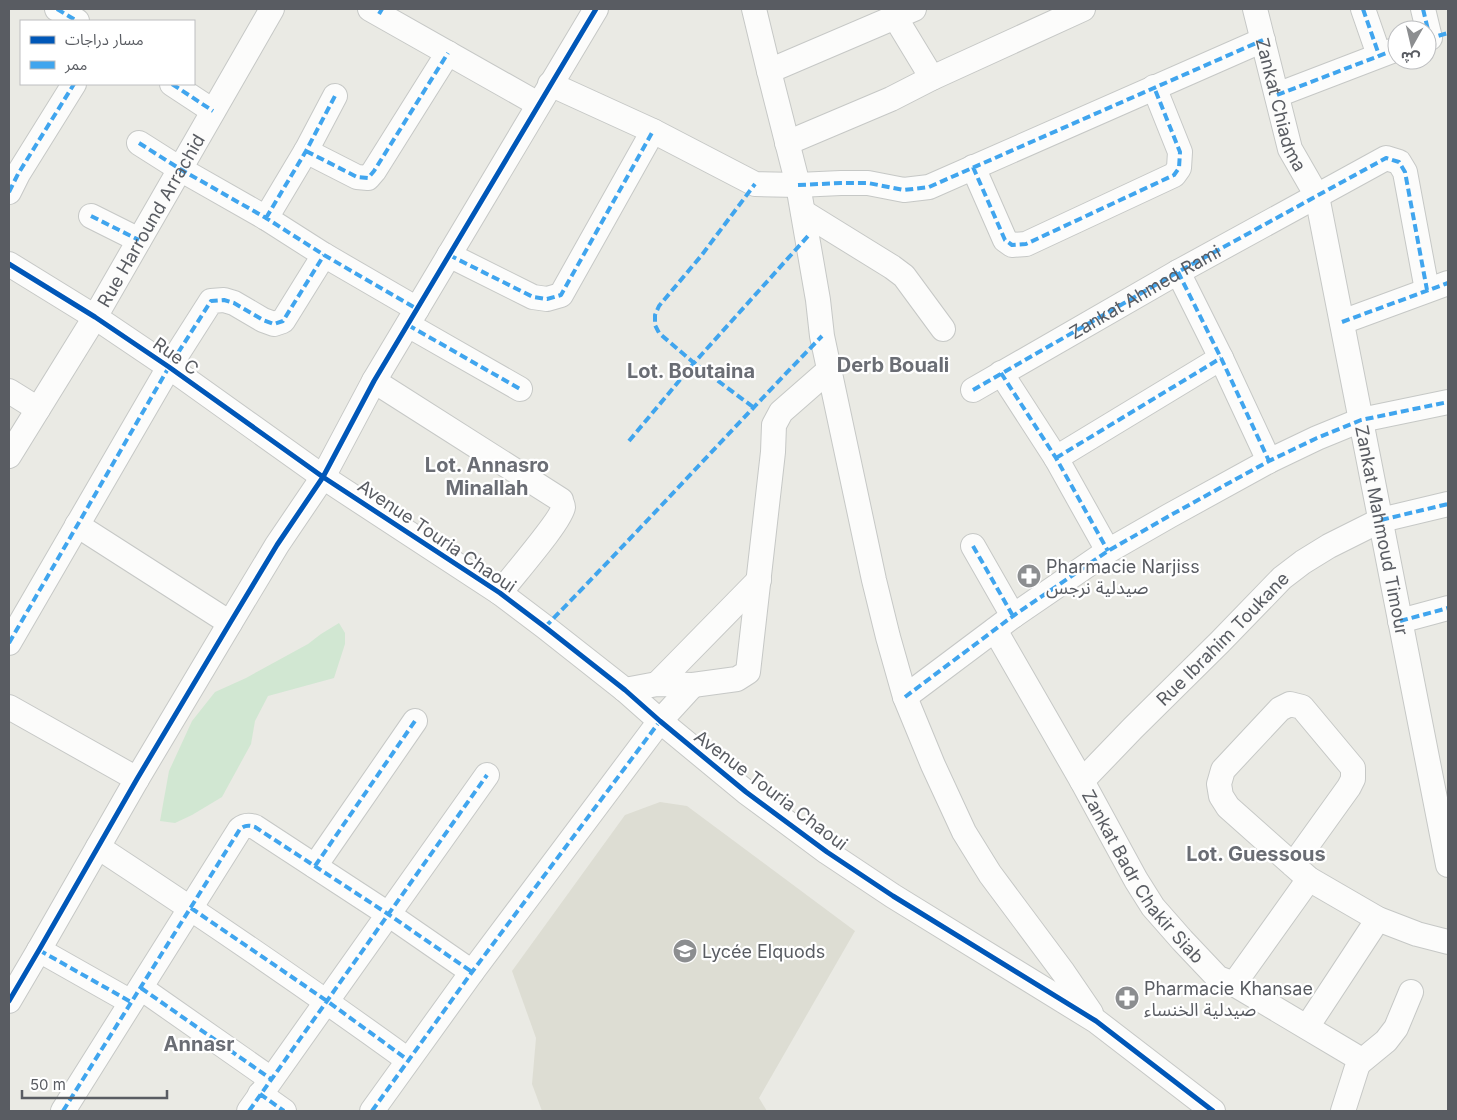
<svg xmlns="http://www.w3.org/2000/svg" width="1457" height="1120" font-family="Inter,'Noto Sans Arabic',sans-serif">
<rect width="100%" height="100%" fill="#eaeae4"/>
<path fill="#ddddd3" d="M660 802 687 806 855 931 759 1098 767 1111H542L532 1084 536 1038 512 971 625 815Z"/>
<path fill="#d1e7d2" d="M339 623 345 633V644L334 678 268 696 255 721 251 744 222 797 192 815 175 823 160 821 169 771 192 721 215 692 246 678 308 644 321 634Z"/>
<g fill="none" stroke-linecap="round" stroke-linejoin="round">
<defs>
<g id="minor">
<path d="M57 9 77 21"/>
<path d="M370 9 538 104"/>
<path d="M754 9 769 71 798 185 818 300 822 336 874 580 888 637 905 697 933 765 964 832 990 874 1063 972 1091 1013"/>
<path id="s1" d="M1255 9 1290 149 1317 196 1448 865"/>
<path d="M1363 9 1379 55"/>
<path d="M1423 9 1430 38"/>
<path d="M895 17 932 78"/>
<path d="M769 71 914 9"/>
<path d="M172 84 213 111"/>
<path d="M550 84 653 131 755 184 798 185 841 183H868L904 190 929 187 1263 40"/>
<path d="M1277 95 1397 49"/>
<path d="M139 143 180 169 266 218 324 255 417 309"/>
<path d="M787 143 891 99 932 78 1083 9"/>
<path d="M306 151 357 177 368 178 374 171 448 53"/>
<path d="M973 167 1005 240 1012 245 1026 244 1174 175 1179 168 1180 152 1154 87"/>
<path d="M9 192 18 174 74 84"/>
<path d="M803 212 892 267 904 276 943 329"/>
<path d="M91 216 139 240"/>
<path d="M266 218 306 151 335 96"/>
<path d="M449 255 533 297 547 299 561 295 653 131"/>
<path d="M9 264 95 317 169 367 323 477 500 593 545 627 625 690 660 721 746 792 827 852 893 896 1096 1021 1213 1111"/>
<path d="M1178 272 1221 358 1269 461"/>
<path d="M1342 322 1448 283"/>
<path d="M408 325 520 389"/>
<path d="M1001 373 1056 458 1108 551"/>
<path d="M374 381 561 500C561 502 563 505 563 507 562 520 510 579 500 593"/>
<path id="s2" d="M973 390 1178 272 1386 158 1399 162 1405 172 1427 290"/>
<path d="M9 391 38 409"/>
<path id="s3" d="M9 456 95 317 272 9"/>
<path d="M1056 458 1221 358"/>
<path d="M77 525 230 623"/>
<path d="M973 546 1013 616"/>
<path d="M1400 621 1448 608"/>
<path id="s4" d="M995 630 1082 781 1136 880 1153 907 1182 940 1218 978 1234 984 1355 1056 1358 1064 1343 1111"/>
<path d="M9 643 169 367 211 301 224 300 234 303 263 320 274 324 283 321 324 255"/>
<path d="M657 684 759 580"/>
<path d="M625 690 657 684 693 685 737 679 748 672 773 452 774 425 781 412 829 370"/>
<path d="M905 697 1013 616 1108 551 1169 516 1269 461 1317 438 1361 420 1448 402"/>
<path d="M9 707 137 779"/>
<path id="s5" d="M1082 781 1133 728 1220 642 1282 578 1303 562 1329 546 1381 520 1448 504"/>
<path d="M98 847C203 916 307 987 408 1060"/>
<path d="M1293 865 1349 787 1353 779V768L1302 707 1290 704 1280 709 1223 770 1219 784 1221 796 1228 807 1309 879 1378 919 1417 934 1448 942"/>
<path d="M315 866 415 721"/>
<path d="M39 950 131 1002"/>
<path d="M1234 984 1309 879"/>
<path d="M141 988 271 1079"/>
<path d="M9 1001 39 950 137 779 230 623 277 545 323 477 374 381 596 9"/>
<path d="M1307 1027 1378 919"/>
<path d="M1358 1064 1386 1041 1396 1028 1411 992"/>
<path d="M260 1094 284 1111"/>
<path d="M63 1111 240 829C245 825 249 825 255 827L388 914 472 972"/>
<path d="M249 1111 487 775"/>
<path d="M372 1111 472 972 660 721 693 685"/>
</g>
</defs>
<use href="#minor" stroke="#c6c8c6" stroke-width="26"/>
<use href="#minor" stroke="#fcfcfb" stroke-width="24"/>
<path stroke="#40a5ee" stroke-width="4" stroke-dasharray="8 4" stroke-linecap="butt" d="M57 9 77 21
M1363 9 1379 55
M1423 9 1430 38
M379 14 382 9
M1427 39 1448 33
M172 84 213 111
M1277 95 1397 49
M139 143 180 169 266 218 324 255 417 309
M306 151 357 177 368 178 374 171 448 53
M973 167 1005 240 1012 245 1026 244 1174 175 1179 168 1180 152 1154 87
M798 185 841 183H868L904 190 929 187 1263 40
M9 192 18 174 74 84
M91 216 139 240
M266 218 306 151 335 96
M449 255 533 297 547 299 561 295 653 131
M1178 272 1221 358 1269 461
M1342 322 1448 283
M408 325 520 389
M1001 373 1056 458 1108 551
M973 390 1178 272 1386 158 1399 162 1405 172 1427 290
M753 407 694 363 659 333 655 325V315L659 306 701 256 755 184
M629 441 694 363 808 236
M1056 458 1221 358
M1381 520 1448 504
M973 546 1013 616
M1400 621 1448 608
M545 627C639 531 729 432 822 336
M9 643 169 367 211 301 224 300 234 303 263 320 274 324 283 321 324 255
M905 697 1013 616 1108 551 1169 516 1269 461 1317 438 1361 420 1448 402
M315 866 415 721
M191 908 327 1001 408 1060
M39 950 131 1002
M141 988 271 1079
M260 1094 284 1111
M63 1111 240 829C245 825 249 825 255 827L388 914 472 972
M249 1111 487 775
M372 1111 472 972 660 721"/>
<defs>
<path id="cycleway" d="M9 264 95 317 169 367 323 477 500 593 545 627 625 690 660 721 746 792 827 852 893 896 1096 1021 1213 1111
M9 1001 39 950 137 779 230 623 277 545 323 477 374 381 596 9"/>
</defs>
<use href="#cycleway" stroke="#fff" stroke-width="8"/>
<use href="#cycleway" stroke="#0057b8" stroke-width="5"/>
</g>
<defs>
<symbol id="pharmacy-disc" viewBox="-11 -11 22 22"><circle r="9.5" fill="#8c8e90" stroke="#fff"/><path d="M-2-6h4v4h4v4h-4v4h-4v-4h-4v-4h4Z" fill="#fff"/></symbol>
<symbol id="school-disc" viewBox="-11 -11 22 22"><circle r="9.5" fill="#8c8e90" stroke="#fff"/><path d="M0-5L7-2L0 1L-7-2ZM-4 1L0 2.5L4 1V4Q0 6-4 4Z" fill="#fff"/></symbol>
</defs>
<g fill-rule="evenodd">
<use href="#pharmacy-disc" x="1015" y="562" width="28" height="28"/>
<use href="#school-disc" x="671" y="937" width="28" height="28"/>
<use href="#pharmacy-disc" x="1113" y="984" width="28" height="28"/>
</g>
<g text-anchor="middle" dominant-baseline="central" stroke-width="4.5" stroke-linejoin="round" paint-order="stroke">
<g font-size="18" fill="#595c62" stroke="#fff">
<text stroke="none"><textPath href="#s1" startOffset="99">Zankat Chiadma</textPath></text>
<text stroke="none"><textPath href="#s3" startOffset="275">Rue Harround Arrachid</textPath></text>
<text stroke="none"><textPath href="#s2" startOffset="198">Zankat Ahmed Rami</textPath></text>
<text transform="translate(176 356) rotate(35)">Rue C</text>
<text stroke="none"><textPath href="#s1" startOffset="539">Zankat Mahmoud Timour</textPath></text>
<text transform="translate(437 536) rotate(34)">Avenue Touria Chaoui</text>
<text stroke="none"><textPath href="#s5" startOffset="200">Rue Ibrahim Toukane</textPath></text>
<text transform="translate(771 790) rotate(37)">Avenue Touria Chaoui</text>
<text stroke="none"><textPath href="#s4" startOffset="288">Zankat Badr Chakir Siab</textPath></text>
</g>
<g font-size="18" fill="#595c62" stroke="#fff" text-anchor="start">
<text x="1046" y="566">Pharmacie Narjiss<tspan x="1046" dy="21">صيدلية نرجس</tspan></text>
<text x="702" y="951">Lycée Elquods</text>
<text x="1144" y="988">Pharmacie Khansae<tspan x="1144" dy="21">صيدلية الخنساء</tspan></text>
</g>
<g font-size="20" font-weight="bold" fill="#6a6d74" stroke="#fff">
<text x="893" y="365">Derb Bouali</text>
<text x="691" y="371">Lot. Boutaina</text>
<text x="487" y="465">Lot. Annasro<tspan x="487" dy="23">Minallah</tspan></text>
<text x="1256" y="854">Lot. Guessous</text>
<text x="199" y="1044">Annasr</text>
</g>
</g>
<rect width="1457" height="1120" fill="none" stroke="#595c62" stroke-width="20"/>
<rect x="20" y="20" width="175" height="65" fill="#ffffff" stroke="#bdbec0"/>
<rect x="30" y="36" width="25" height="8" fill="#0057b8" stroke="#bdbec0"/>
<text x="65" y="45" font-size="15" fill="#595c62">مسار دراجات</text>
<rect x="30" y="61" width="25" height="8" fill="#40a5ee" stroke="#bdbec0"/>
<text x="65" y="70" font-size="15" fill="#595c62">ممر</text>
<g transform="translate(1412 45) rotate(188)"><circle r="24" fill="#ffffff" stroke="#bdbec0"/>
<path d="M0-4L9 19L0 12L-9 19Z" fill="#8c8e90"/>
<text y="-8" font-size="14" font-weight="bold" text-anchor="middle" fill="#595c62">ش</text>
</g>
<path d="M22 1090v8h145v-8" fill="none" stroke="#595c62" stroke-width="2.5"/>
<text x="30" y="1090" font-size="15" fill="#595c62" stroke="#ffffff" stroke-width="4" paint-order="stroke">50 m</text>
</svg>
